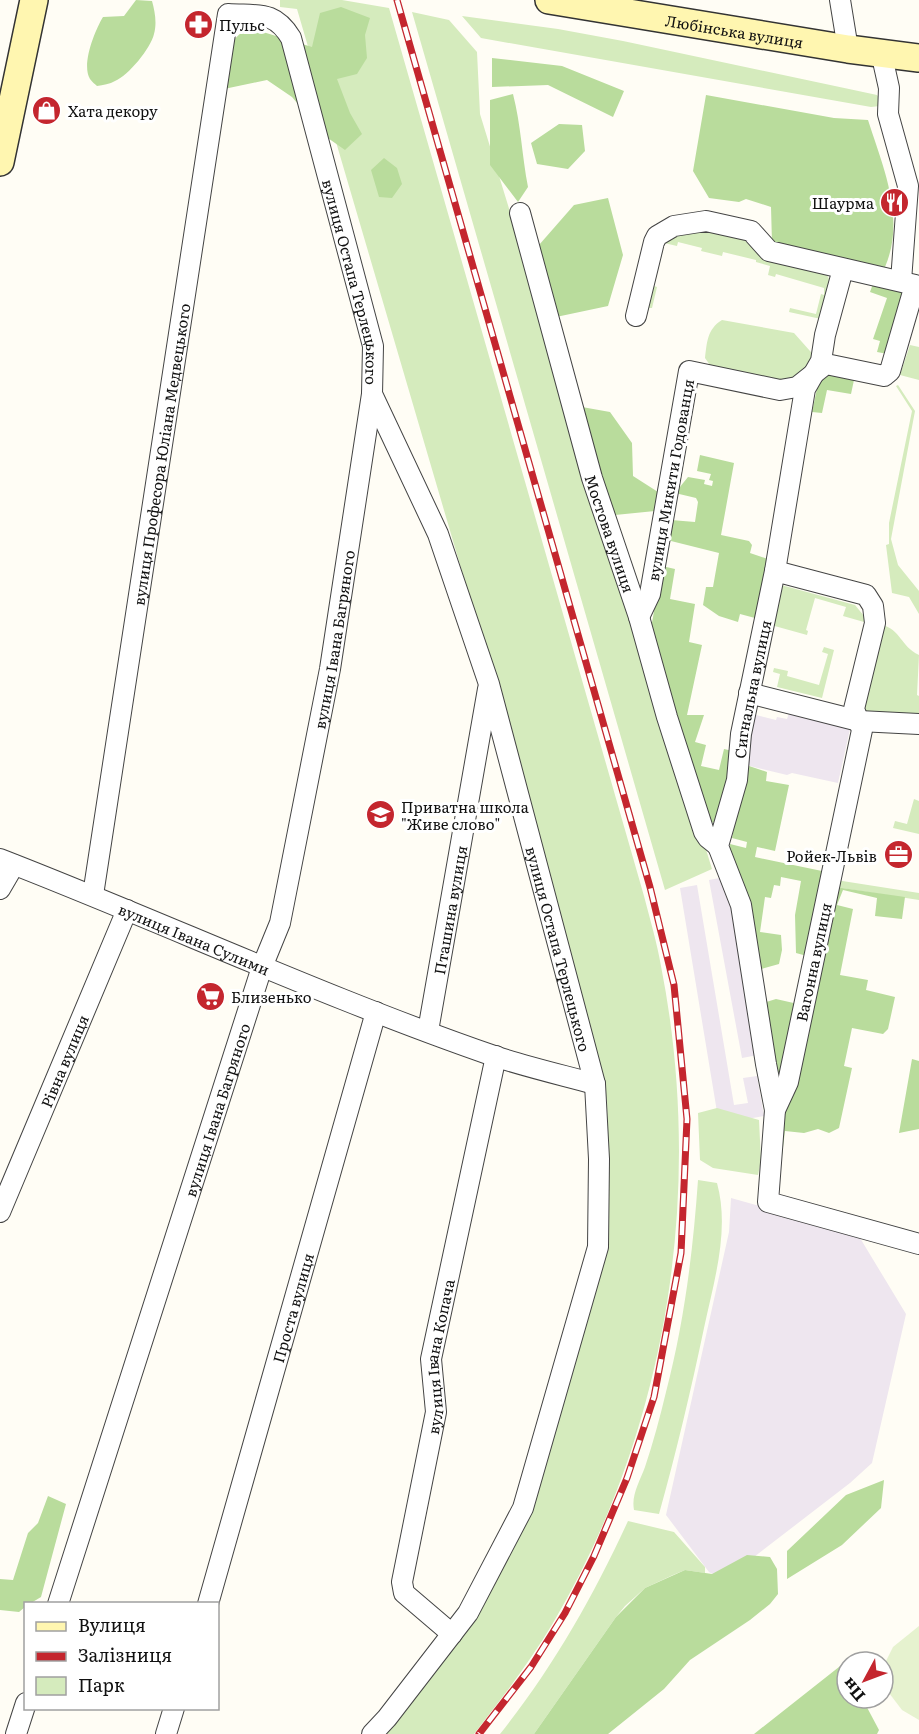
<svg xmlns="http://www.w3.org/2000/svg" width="919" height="1734" font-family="Literata,serif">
<rect width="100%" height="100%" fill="#fffdf5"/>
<path fill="#eee6ef" d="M789 713 850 729 838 783 792 773 787 775 746 765 752 714 776 720 777 717 787 719Z
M725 877 758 1055 742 1058 709 880Z
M697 885 734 1105 748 1103 743 1078 757 1076 764 1116 719 1124 680 888Z
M731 1198 857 1233 906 1314 872 1463 850 1483 741 1567 716 1576 709 1572 666 1515 729 1232Z"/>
<path fill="#d5ebbd" d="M280 0H342L389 8 644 896C650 919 657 943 661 966 705 1189 668 1428 553 1623 530 1662 502 1698 474 1734H378L526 1518 604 1250 609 1194 607 1100 490 667 297 9 280 7Z
M412 12 449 20 477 52 480 114 712 869 665 890Z
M462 16 558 29 623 41 849 89 877 95 881 100 880 106 871 107 481 38Z
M692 228 733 234 826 273 829 279 821 319 789 312 790 308 816 314 821 294 824 295V288L776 274 775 277 768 275 770 266 756 262V260L723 252 722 256 701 251 702 248 678 242 677 246 664 243 663 245H659L658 249 663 250 654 286 657 287 652 308H649L647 314 641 312 657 243Z
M722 320 794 333 818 360 793 378 780 381 712 368 705 358C707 343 707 329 722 320Z
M910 345 919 347V380L900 375Z
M898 385 915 411 891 539 898 565 919 591V614L909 597 892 593 886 545 889 544V523L912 411 896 386Z
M781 585 855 605 864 616V622L843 616 846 607 815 598 806 630 808 631 807 635 771 625Z
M880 624C902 630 900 646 919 655L917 695 919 696V714L865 711 861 708Z
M824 647 834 650 822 698 777 687 780 674 773 672 774 668 788 671 787 676 819 685 828 654 822 652Z
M914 799 919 801V834L893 828 895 821 907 824Z
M836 880 919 893V900L835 887Z
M717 1108 759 1120 761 1161 758 1175 713 1168 700 1160 698 1113Z
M698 1180 717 1183C730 1230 714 1281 704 1328 691 1390 676 1453 659 1514L634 1510C631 1495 640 1481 645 1467 653 1443 660 1417 666 1392 684 1323 693 1252 698 1180Z
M628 1521 674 1532 705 1567V1573L685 1570 673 1575 645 1588 625 1606 616 1617 534 1734H500C552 1669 593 1597 628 1521Z"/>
<path fill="#b9dc9c" d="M136 0 152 1C155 12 157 23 154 34 151 48 128 76 115 81 110 84 103 85 97 86 95 84 92 82 90 79 81 65 95 30 103 17L124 16Z
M341 7 370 18 365 35 367 58 357 74 337 79 350 113 362 134 345 150 325 136 292 97 267 80 224 89 216 57 247 27 312 47 320 13Z
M492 58 562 66 624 91 613 117 548 85 492 87Z
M513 94C521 125 522 156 528 187L518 202 490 165V100Z
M706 95 834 118 868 120C883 167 906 218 885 267L772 243 771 207 746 199 739 202 709 198 693 171Z
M559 124 582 125 585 151 568 169 537 164 531 143Z
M384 158 397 168 402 184 392 198 379 197 371 170Z
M608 198 623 255 608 306 556 317 539 245 574 205Z
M874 281 904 289 888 354 877 352 880 341 873 339 887 298 870 292Z
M829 375 854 380 851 394 827 390 822 413 812 412 818 384Z
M582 407 610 412 632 443 633 476 658 492 655 511 615 515 590 449Z
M700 455 734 463 721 535 749 541 752 545 750 553 771 560 760 613 755 618 740 614 738 622 719 616 703 605 706 587H713L719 553 667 540 671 520 695 522 698 502 696 498 675 493 688 477 705 480 704 484 712 486 713 481 709 480 711 474 697 471Z
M662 566 675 569 670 599 695 604 689 642 702 645 687 715H704L695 742 706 745 701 766 719 770 724 749 733 751 719 822 705 823 650 634Z
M746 765 767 772 766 781 789 785 775 851 757 847 755 857 822 871 807 956 796 953 795 915 801 881 781 877 780 886 774 885 771 898 765 897 760 932 781 935 782 950 779 964 758 970 730 860V844L746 848 747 842 732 838Z
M835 887 905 897 902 919 875 916 877 898 843 890 837 905 853 909 840 975 868 980 866 990 895 997 888 1029 883 1034 852 1028 844 1066 852 1068 839 1128 829 1133 818 1129 804 1133 785 1131 780 1172H777L782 1115Z
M776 999 798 1004 782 1079 773 1078 763 1003Z
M912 1059 919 1061V1129L899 1133Z
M884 1480 881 1508 842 1545 787 1579V1551L846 1495Z
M48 1496 66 1504 41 1597 31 1603 26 1604 25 1607 19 1612 0 1610V1579L13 1580 28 1533 38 1523Z
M747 1555 770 1557 777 1569 778 1594 770 1604 750 1620 690 1660 664 1689 608 1734H534L616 1617 645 1588 685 1570 712 1574Z
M844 1663 847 1669V1698H862L879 1730 877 1734H754Z"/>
<path fill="#e6f2cf" d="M919 1626V1720L902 1710 886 1689 884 1665 893 1647Z"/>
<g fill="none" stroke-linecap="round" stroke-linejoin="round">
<defs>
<g id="minor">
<path d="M840 0 848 49"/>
<path d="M881 52 889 88 888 114 908 186 901 281"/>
<path id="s1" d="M520 213 592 478 639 617 667 717 704 832 708 838 718 846"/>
<path d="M636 316 654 242 657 236 674 226 706 221 751 231 769 251 915 285 890 371 884 376 826 364 797 387 780 390 689 371 650 594 639 617"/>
<path d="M775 571 866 595 873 606 875 623 854 709 862 730 788 1082 775 1110 768 1202 919 1244"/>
<path d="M749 693 859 721 919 724"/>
<path id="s2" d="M0 859C165 923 326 998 494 1056 527 1067 562 1075 595 1084"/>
<path d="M0 889 14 865"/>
<path id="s3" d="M93 895 228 14C258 16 274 10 291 38L373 346 372 394 438 534 489 684 595 1084 599 1159 598 1247 523 1508 468 1613 387 1718 372 1734"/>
<path id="s4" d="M428 1031 488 689"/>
<path id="s5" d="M775 1110 766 1064 741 905 718 846 737 780 741 734 775 571 805 389 821 361 825 335 843 269"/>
<path id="s6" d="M0 1212 127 910"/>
<path id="s7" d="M58 1604 262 967 280 923 330 669 372 394"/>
<path id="s8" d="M208 1604 376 1012"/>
<path id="s9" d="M452 1634 404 1593 402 1582 436 1412 431 1359 496 1056"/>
<path d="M16 1734 26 1703"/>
<path d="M166 1734 174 1708"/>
</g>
<g id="secondary">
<path id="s10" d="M549 0 848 49 919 58"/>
<path d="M0 162 34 0"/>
</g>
</defs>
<use href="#minor" stroke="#444" stroke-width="22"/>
<use href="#secondary" stroke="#333" stroke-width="30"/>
<use href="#minor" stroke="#fff" stroke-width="20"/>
<use href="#secondary" stroke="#fff6b0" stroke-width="27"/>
<defs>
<path id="rail" d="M397 0 650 887 674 985 687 1119 681 1253 654 1397 627 1478 594 1556 565 1613 531 1667 479 1734"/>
</defs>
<use href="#rail" stroke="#c4262e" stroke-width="7"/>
<use href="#rail" stroke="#fff" stroke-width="4.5" stroke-dasharray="14" stroke-linecap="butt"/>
</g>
<defs>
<symbol id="pharmacy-disc" viewBox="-11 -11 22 22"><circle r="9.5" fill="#c4262e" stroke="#fff"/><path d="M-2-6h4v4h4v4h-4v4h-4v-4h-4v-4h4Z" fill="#fff"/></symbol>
<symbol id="shop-disc" viewBox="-11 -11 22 22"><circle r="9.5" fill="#c4262e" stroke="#fff"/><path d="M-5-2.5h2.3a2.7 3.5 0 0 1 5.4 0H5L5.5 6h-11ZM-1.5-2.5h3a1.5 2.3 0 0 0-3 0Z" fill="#fff"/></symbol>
<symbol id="restaurant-disc" viewBox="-11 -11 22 22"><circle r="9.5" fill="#c4262e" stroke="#fff"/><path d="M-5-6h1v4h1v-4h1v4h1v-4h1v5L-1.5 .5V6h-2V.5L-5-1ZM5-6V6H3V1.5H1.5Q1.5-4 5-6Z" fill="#fff"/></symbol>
<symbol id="school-disc" viewBox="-11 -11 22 22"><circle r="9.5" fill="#c4262e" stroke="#fff"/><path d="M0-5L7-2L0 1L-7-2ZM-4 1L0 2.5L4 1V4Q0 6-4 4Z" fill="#fff"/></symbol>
<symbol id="office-disc" viewBox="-11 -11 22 22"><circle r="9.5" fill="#c4262e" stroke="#fff"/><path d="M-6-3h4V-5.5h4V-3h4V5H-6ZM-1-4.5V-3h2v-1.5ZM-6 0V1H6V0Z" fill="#fff"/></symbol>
<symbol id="supermarket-disc" viewBox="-11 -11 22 22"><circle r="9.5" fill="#c4262e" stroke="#fff"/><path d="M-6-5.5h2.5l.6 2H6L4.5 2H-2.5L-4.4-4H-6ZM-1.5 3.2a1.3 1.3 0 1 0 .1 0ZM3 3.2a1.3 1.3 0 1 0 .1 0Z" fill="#fff"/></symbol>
</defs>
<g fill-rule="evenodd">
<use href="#pharmacy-disc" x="182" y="8" width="33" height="33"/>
<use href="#shop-disc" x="30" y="94" width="33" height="33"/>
<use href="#restaurant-disc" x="878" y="186" width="33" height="33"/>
<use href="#school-disc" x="364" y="798" width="33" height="33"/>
<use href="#office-disc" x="882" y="838" width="33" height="33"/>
<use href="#supermarket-disc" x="194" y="980" width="33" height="33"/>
</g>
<g text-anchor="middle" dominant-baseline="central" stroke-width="6" stroke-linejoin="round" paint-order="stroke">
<g font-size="15" fill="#111" stroke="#fff" text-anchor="start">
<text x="219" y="24">Пульс</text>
<text x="68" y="110">Хата декору</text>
<text x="874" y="202" text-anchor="end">Шаурма</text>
<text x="401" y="806">Приватна школа<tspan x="401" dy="17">"Живе слово"</tspan></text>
<text x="877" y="855" text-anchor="end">Ройек-Львів</text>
<text x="231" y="996">Близенько</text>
</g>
<g font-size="15" fill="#111" stroke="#fff">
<text stroke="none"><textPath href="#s10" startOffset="188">Любінська вулиця</textPath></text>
<text stroke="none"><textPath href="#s3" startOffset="1215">вулиця Остапа Терлецького</textPath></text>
<text stroke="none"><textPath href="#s3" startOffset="446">вулиця Професора Юліана Медвецького</textPath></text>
<text transform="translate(670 480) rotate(-80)">вулиця Микити Годованця</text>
<text stroke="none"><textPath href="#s1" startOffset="333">Мостова вулиця</textPath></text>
<text stroke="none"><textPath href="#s7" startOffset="1005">вулиця Івана Багряного</textPath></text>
<text stroke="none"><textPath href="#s5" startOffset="432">Сигнальна вулиця</textPath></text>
<text stroke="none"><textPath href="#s4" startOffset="123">Пташина вулиця</textPath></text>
<text stroke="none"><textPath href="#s2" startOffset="210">вулиця Івана Сулими</textPath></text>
<text stroke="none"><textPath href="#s3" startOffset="1917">вулиця Остапа Терлецького</textPath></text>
<text transform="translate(813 962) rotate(-78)">Вагонна вулиця</text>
<text stroke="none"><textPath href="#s6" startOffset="164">Рівна вулиця</textPath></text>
<text stroke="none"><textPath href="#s7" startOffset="519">вулиця Івана Багряного</textPath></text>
<text stroke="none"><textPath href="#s8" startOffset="308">Проста вулиця</textPath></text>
<text stroke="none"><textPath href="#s9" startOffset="304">вулиця Івана Копача</textPath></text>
</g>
</g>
<rect x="24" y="1602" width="195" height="108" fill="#ffffff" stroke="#a0a0a0" stroke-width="1.5"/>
<rect x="36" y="1622" width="30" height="9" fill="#fff6b0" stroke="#a0a0a0" stroke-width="1.5"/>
<text x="78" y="1632" font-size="18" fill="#111111">Вулиця</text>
<rect x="36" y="1652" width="30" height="9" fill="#c4262e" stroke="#a0a0a0" stroke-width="1.5"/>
<text x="78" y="1662" font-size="18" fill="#111111">Залізниця</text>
<rect x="36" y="1677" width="30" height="18" fill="#d5ebbd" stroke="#a0a0a0" stroke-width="1.5"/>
<text x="78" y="1692" font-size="18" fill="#111111">Парк</text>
<g transform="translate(865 1680) rotate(229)"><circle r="28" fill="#ffffff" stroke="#a0a0a0" stroke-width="1.5"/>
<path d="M0-4.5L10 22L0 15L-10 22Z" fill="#c4262e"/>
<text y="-9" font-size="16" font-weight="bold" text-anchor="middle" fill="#111111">Пн</text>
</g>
</svg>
